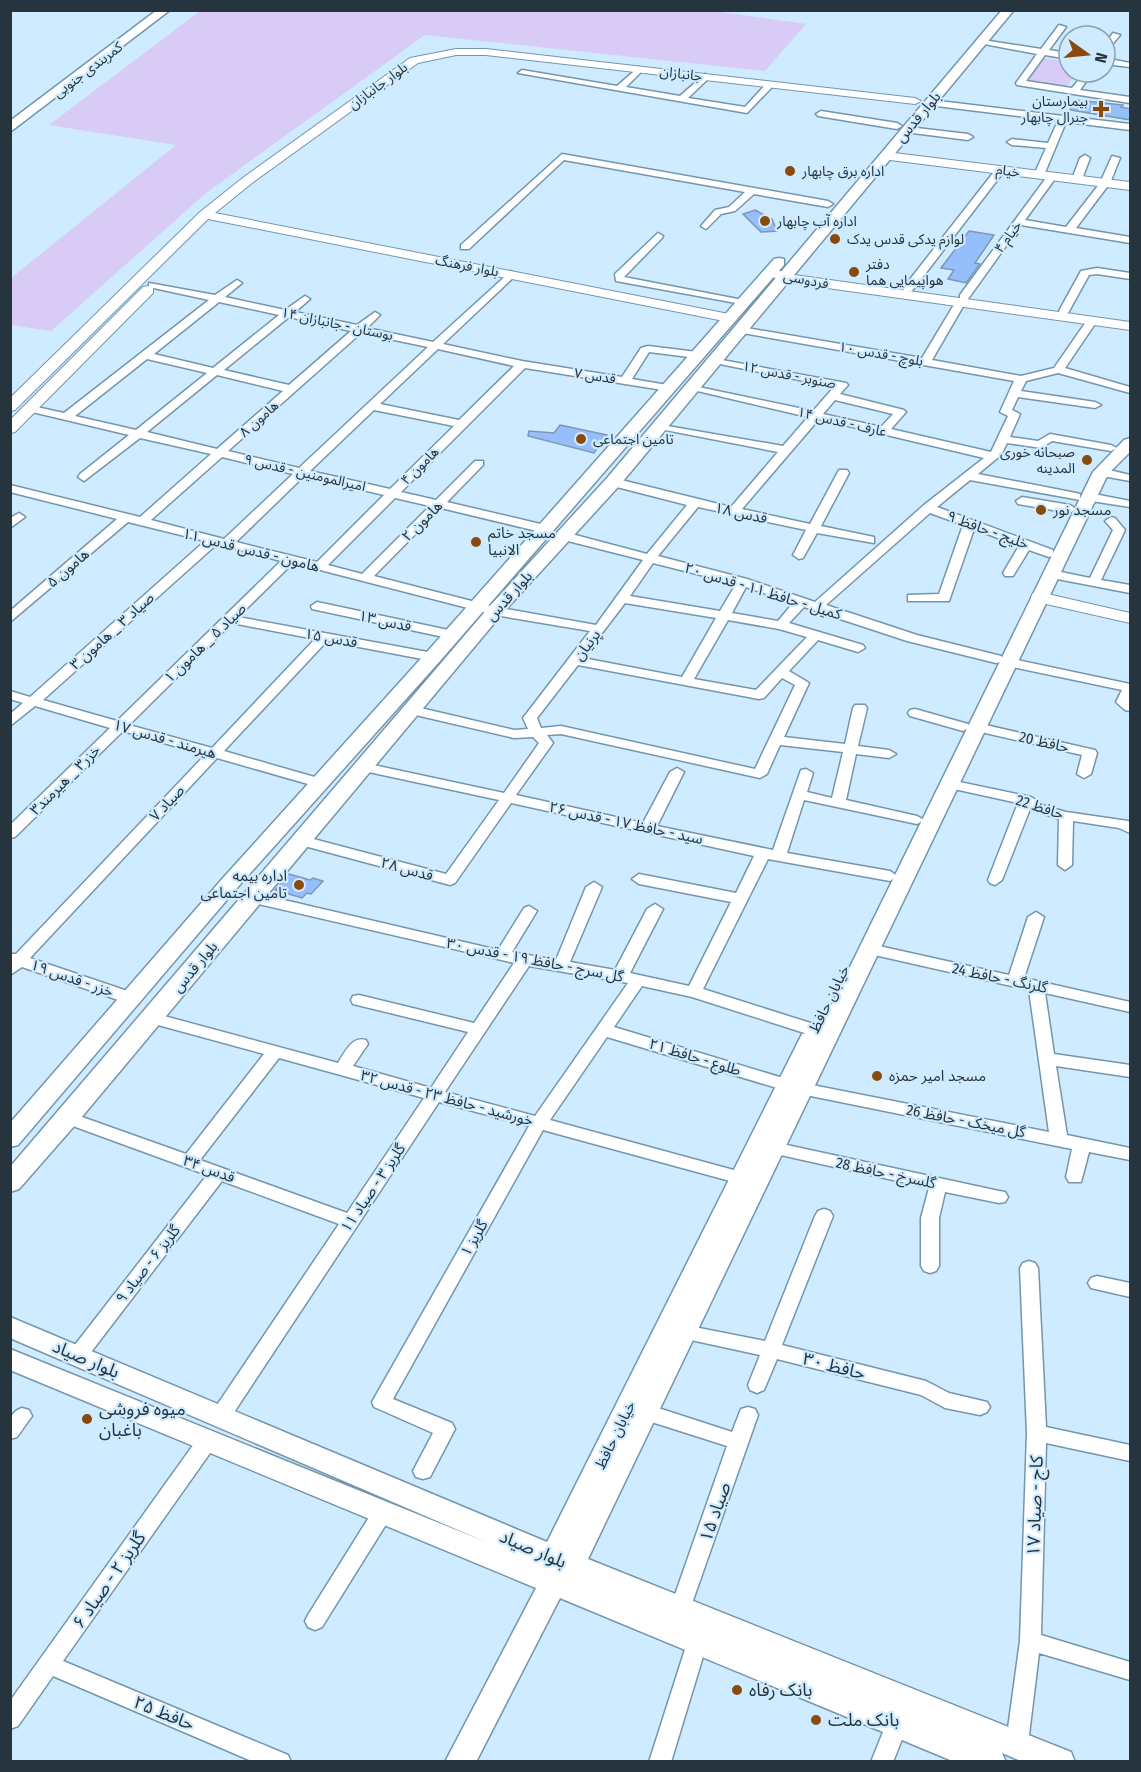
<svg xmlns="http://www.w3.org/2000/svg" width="1141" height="1772" font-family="'Fira Sans Condensed','Noto Sans Arabic',sans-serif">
<rect width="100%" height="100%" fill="#ceebff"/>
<path fill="#d8ccf7" d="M714 11 806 24 765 71 425 35 206 193 51 331 11 325V278L176 145 49 125 200 11Z
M1044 58 1069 62V72H1078L1066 87 1026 80Z"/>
<path fill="#95bffb" stroke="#8196b4" stroke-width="1.5" d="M1075 100 1123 105 1121 107 1131 109V120L1070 110Z
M755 210 772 219 777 231 761 232 743 214Z
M969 231 994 235 975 263 980 264 966 283 948 279 954 270 941 268Z
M560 425 607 435 594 453 528 436 529 431 554 433Z
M289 874 310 880 313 878 323 881 311 894 307 893 302 898 275 890Z"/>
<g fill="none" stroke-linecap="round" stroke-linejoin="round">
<defs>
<path id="minor" d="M1059 25 1066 27 1049 50 1069 53V59L1045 55 1026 81 1072 88 1085 72H1093L1080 90 1130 97V103L1017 85 1016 83 1037 54 979 43 983 40 1041 49Z
M1113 33 1120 35 1105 53V44Z
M1105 58 1130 63V67L1105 64Z
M639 67 643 70 626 87 680 96 705 74 709 77 708 79 688 98 745 107 767 83 774 85 747 113 518 73 522 70 617 86Z
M931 100 1130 124V130L1066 122 1044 175 1039 178 1034 175 1046 148 1012 145 1007 142 1012 139 1048 143 1058 121 928 105 927 103Z
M821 111 897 123 902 126 897 129 818 116 816 114Z
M908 127 968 134 973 137 968 140 905 132 903 130Z
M562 154 828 201 833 204 828 207 754 194 735 211 721 214 706 229 701 226 715 210 729 207 745 192 564 160 469 249H461V245Z
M1085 155 1090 158 1082 179 1074 181 1072 179 1080 158Z
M1112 156 1120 158 1110 183 1076 228 1130 237V243L1021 225 968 299H960V295L1049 174 1057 176 1025 220 1066 227 1100 183Z
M997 168 1005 170 912 291H904V287Z
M658 233 663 236 662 238 624 277 743 300 747 301V305L616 281 615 274Z
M1097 268 1130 273V279L1097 274 1089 275 1068 313H1060L1059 311 1081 271Z
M511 271 516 274 515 276 443 344 522 361 622 377 641 348 648 346 697 352 702 355 697 358 649 352 632 379 673 386 675 388 669 391 525 368 401 492 436 500 475 461H483V465L447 502 549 526V532L545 533 441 508 374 576 495 607 596 625 643 560 560 539V533L564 532 647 554 687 505 609 485V479L613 478 731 507 778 452 660 429 656 428V424L783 446 808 417 689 389V385L813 411 834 387 715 363 711 362V358L846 383 848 385 840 394 904 410 906 412 891 429 991 452 1008 416 1000 412 1014 381 737 332V328L741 327 922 358 955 303 960 300 965 303 932 360 1021 376 1054 368 1088 319 1092 318 1097 321 1065 368 1130 387V393L1058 373 1026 381 1021 391 1095 402 1101 405 1095 408 1018 397 1012 410 1020 414 1010 437 1038 441 1050 434 1111 445 1117 448 1111 451 1052 441 1041 448 1007 443 1001 455 978 474 1076 493 1080 494V500L970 480 937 507 1053 550V556L1049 557 1029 550 1013 576H1005L1003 573 1019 546 974 529 949 601H908V595L939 594 963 525 930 513 826 605 917 635 1001 656 1003 659 1001 662 996 663 907 641 804 607 789 623 863 645 865 648 858 652 818 640 789 671 809 683 784 737 845 744 853 708 855 705H865L867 708 858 746 889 750 896 754 889 758 856 754 846 800 917 816 924 820 917 824 804 800 787 853 890 871 897 876 890 881 768 859 703 989 820 1026 822 1030 820 1034 814 1036 692 997 642 986 614 1027 793 1081 795 1085 793 1089 787 1091 607 1037 550 1120 741 1172 747 1173 750 1178 747 1183 741 1184 543 1130 393 1399 452 1423 455 1429 430 1477 423 1479 416 1477 413 1471 433 1433 374 1407 372 1402 529 1126 439 1102 227 1423 220 1425 213 1423 210 1417 213 1411 339 1224 222 1181 85 1360 78 1362 71 1360 69 1355 71 1350 207 1175 62 1122 60 1118 62 1114 68 1112 186 1154 264 1054 147 1022 145 1018 147 1014 153 1013 338 1063C345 1052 352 1036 366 1040L368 1044 353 1066 431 1088 468 1032 353 1004 351 1000 353 996 359 995 474 1023 514 963 254 903 246 898 249 895 254 893 498 950 524 908 529 906 537 911 512 952 556 960 586 887 594 882 602 887 570 962 615 970 647 909 655 904 663 909 630 973 689 986 731 902 639 884 632 879 639 874 736 893 754 856 511 803 455 883 450 885 297 844 295 841 302 836 446 874 499 800 364 771 357 767 364 763 504 793 539 743 533 737 514 738 407 713 405 710 412 706 514 730 528 729 523 718 590 631 495 615 293 563 238 617 433 653 440 657 433 661 327 641 224 751 325 780 327 783 325 786H315L217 758 30 958 139 995 141 999 139 1003H127L22 967 10 975V954H16L205 755 123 731 15 837 10 838V825L110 728 35 706 10 726V714L23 703 10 699V691L30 697 205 541 128 522 10 622V611L117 519 10 492V485L140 517 211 454 140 438 84 481 78 477 80 474 129 435 28 411 26 409 32 406 64 413 209 300 149 287V283L215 295 237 280 242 283 225 297 285 310 305 296 310 299 295 312 357 325 375 312 380 315 367 328 433 342ZM219 302 279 315 213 368 154 354ZM289 317 351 331 289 385 224 370ZM361 333 428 347 299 468 228 451ZM438 349 514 366 459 420 380 404ZM147 359 207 373 136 430 75 416ZM217 375 283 391 217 449 147 432ZM835 400 893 414 881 427 823 414ZM374 410 454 426 390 489 310 471ZM819 419 984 458 924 505 815 602 747 579 658 556 698 507 806 530 793 555 799 559 803 558 817 533 874 543V537L821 526 849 473 847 470H839L810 524 742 509ZM222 457 293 474 224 539 151 520ZM304 476 384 495 317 562 236 542ZM395 498 430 506 362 574 328 565ZM217 544 281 561 117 721 43 700ZM653 563 736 584 720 611 630 596ZM746 587 793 603 778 621 732 613ZM625 603 716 618 682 677 583 658ZM728 620 779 629 807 637 756 690 694 679ZM232 623 315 639 212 748 129 725ZM578 665 759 699 764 698 782 678 795 685 755 769 561 726 541 728 537 718ZM561 734 760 778 767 774 780 745 843 752 832 798 807 792 813 773 806 769 801 770 773 850 657 826 684 772 677 768 670 772 643 823 516 795 553 743 547 735ZM529 966 628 983 535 1116 445 1092ZM279 1058 424 1098 347 1213 200 1160Z
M1101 468 1130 475V481L1097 475 1095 472Z
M1089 493 1130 501V507L1085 500V494Z
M1022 497 1070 505 1076 509 1070 513 1018 504 1016 501Z
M19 513 25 517 10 528V518Z
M1111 517 1115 518 1125 530 1101 580 1130 585V593L1047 577 1045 574 1051 570 1090 578 1113 530 1105 521Z
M317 602 453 631 460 635 453 639 312 609 311 606Z
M1008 658 1130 684V711L1125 710 1116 702 1122 690 1003 665 1001 662 1003 659Z
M915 709 968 724 970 727 963 731 910 716 908 713 910 710Z
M977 723 1095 750 1097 753 1091 774 1084 778 1077 774 1082 755 972 730 970 727Z
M950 780 1031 797 1045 806 1066 812 1128 821 1130 822V833L1119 828 1073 821 1072 865 1065 870 1058 865 1059 819 1030 809 1002 880 995 885 990 883 988 880 1018 803 945 787 943 784 945 781Z
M1036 912 1044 917 1024 978 1130 1002V1012L1045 993 1054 1054 1130 1065V1077L1056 1066 1067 1135 1130 1148V1160L1089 1152 1081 1182H1069L1066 1177 1072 1149 796 1093 794 1089 796 1085 802 1083 1049 1132 1029 990 870 954 862 949 870 944 1009 975 1028 917Z
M773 1142 999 1191 1005 1192 1008 1197 1005 1202 999 1203 945 1192 939 1218V1266L936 1271 930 1273 924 1271 921 1266V1218L929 1188 767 1152 764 1148 767 1144Z
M824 1209 830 1211 833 1216 782 1345 926 1381 949 1393 987 1402 990 1407 987 1412 980 1415 945 1408 921 1395 777 1359 764 1390 757 1393 750 1390 748 1385 760 1355 677 1337 675 1332 677 1327 684 1325 765 1341 815 1216 818 1211Z
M1029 1261 1035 1263 1038 1268 1046 1427 1130 1445V1461L1046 1443 1041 1635 1130 1662V1680L1039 1653 1028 1743 1025 1750 1017 1753 1009 1750 1006 1743 1020 1641 1027 1433 1020 1268 1023 1263Z
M1097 1276 1130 1283V1297L1091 1288 1088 1283 1091 1278Z
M646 1404 732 1432 741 1409 748 1407 755 1409 758 1415 690 1609 687 1615 680 1618 673 1615 670 1609 727 1446 639 1418 636 1412 639 1406Z
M22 1408 29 1410 32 1416 17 1437 10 1439C10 1425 7 1413 22 1408Z
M208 1432 215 1434 218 1440 215 1446 63 1661 288 1755 291 1762H254L53 1676 18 1726 10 1729V1701L201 1434Z
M383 1504 390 1506 393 1512 390 1518 322 1627 315 1630 308 1627 305 1621 308 1615 376 1506Z
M698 1631 705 1633 708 1640 671 1762H649L688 1640 691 1633Z
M897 1714 905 1717 908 1724 893 1762H871L889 1717Z"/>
<path id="tertiary" d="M456 49H486L915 98 921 101 915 104 486 55H456L418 63 252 183 215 213 729 314 734 315V321L729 322 208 219 15 410 10 411V398L200 212 244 177 410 58Z
M886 152 1130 182V190L882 159V153Z
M771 267 787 274 1130 322V330L784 282 766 274V268Z
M148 286 153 287V293L15 432 10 433V420L143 287Z
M1039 592 1130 613V623L1033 601 1031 597 1033 593Z"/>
<path id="secondary" d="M157 10H170L10 132V121Z
M1002 10H1014L619 486 501 615 76 1124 19 1189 10 1192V1167L489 607 607 478Z
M779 258 784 259V265L440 661 237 888 18 1145 10 1147V1123L223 878 426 653 774 259Z
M1130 438V452L1108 474 588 1559 1071 1752 1075 1762H1023L1002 1753 1006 1762H955L560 1598 476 1762H445L536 1588 10 1370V1349L486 1542 10 1338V1317L547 1542 799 1040 802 1034 810 1032 817 1034 1093 472 1124 440Z"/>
</defs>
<use href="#minor" stroke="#7496ac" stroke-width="3"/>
<use href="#tertiary" stroke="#7496ac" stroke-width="2"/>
<use href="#secondary" stroke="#7496ac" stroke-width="3"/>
<use href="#minor" fill="#fff" fill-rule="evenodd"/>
<use href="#tertiary" fill="#fff" fill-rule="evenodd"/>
<use href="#secondary" fill="#fff" fill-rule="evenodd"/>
</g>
<g fill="#894a0e" stroke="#ceebff" stroke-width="2">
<path d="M1098 100h6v6h6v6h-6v6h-6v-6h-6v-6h6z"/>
<circle cx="790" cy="171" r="6"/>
<circle cx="765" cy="221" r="6"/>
<circle cx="835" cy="239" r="6"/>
<circle cx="854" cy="272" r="6"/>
<circle cx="581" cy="439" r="6"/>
<circle cx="1087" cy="460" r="6"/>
<circle cx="1041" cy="510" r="6"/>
<circle cx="476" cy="542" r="6"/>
<circle cx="299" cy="885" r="6"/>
<circle cx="877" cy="1076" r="6"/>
<circle cx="87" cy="1419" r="6"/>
<circle cx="737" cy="1690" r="6"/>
<circle cx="816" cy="1720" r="6"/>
</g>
<g text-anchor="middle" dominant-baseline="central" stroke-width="4.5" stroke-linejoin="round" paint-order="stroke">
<g font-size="14" fill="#26343d" stroke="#ceebff">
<text transform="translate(88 70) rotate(-37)">کمربندی جنوبی</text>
<text transform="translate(681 74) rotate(7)">جانبازان</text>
<text transform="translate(378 86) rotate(-36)">بلوار جانبازان</text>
<text transform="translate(1008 171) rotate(7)">خیام</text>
<text transform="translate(1008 237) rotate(-54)">خیام ۴</text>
<text transform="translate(467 266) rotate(11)">بلوار فرهنگ</text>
<text transform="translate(806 280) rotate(11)">فردوسی</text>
<text transform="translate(337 324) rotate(12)">بوستان - جانبازان ۱۴</text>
<text transform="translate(881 354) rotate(10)">بلوچ - قدس ۱۰</text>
<text transform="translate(789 375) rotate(11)">صنوبر - قدس ۱۲</text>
<text transform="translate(595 376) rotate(9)">قدس ۷</text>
<text transform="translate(259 419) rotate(-42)">هامون ۸</text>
<text transform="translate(842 422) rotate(13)">عارف - قدس ۱۴</text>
<text transform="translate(420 466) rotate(-45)">هامون ۴</text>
<text transform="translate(305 473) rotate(13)">امیرالمومنین - قدس ۹</text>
</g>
<g font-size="14" fill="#26343d" stroke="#ceebff" text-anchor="start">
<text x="1088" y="101" text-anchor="end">بیمارستان<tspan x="1088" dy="16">جنرال چابهار</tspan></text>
<text x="802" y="171">اداره برق چابهار</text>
<text x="777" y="221">اداره آب چابهار</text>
<text x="847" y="239">لوازم یدکی قدس یدک</text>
<text x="866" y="264">دفتر<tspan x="866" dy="16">هواپیمایی هما</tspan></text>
<text x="593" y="439">تامین اجتماعی</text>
<text x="1075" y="452" text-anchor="end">صبحانه خوری<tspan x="1075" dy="16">المدینه</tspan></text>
</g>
<g font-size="15" fill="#26343d" stroke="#ceebff">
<text transform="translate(918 117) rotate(-50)">بلوار قدس</text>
<text transform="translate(741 513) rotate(12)">قدس ۱۸</text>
<text transform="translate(422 521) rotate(-45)">هامون ۲</text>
<text transform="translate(988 530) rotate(20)">خلیج - حافظ ۹</text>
<text transform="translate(251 550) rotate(14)">هامون - قدس قدس ۱۱</text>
<text transform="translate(68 568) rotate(-41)">هامون ۵</text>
<text transform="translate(763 591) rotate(17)">کمیل - حافظ ۱۱ - قدس ۲۰</text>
<text transform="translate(509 596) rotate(-48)">بلوار قدس</text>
<text transform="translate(385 621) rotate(12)">قدس ۱۳</text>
<text transform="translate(112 631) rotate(-42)">صیاد ۳ _ هامون ۳</text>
<text transform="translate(331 638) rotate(10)">قدس ۱۵</text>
<text transform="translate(205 643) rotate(-44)">صیاد ۵ _ هامون ۱</text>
<text transform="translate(587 645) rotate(-53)">پرنیان</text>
<text transform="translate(165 739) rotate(16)">هیرمند - قدس ۱۷</text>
<text transform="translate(1044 742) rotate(13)">حافظ 20</text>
<text transform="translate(65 780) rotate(-45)">خزر۳ _ هیرمند۳</text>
<text transform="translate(167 803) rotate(-47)">صیاد ۷</text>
<text transform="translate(1040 807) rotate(18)">حافظ 22</text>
<text transform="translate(626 823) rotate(12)">سید - حافظ ۱۷ - قدس ۲۶</text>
<text transform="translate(407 869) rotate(15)">قدس ۲۸</text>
<text transform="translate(535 960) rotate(11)">گل سرج - حافظ ۱۹ - قدس ۳۰</text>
<text transform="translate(195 967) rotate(-50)">بلوار قدس</text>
<text transform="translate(72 978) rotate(19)">خزر - قدس ۱۹</text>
<text transform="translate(1000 978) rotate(12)">گلرنگ - حافظ 24</text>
<text transform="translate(829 999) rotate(-64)">خیابان حافظ</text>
<text transform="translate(695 1057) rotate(17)">طلوع - حافظ ۲۱</text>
<text transform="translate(447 1098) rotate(15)">خورشید - حافظ ۲۳ - قدس ۳۲</text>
<text transform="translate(966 1121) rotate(11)">گل میخک - حافظ 26</text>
<text transform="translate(209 1169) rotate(20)">قدس ۳۴</text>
<text transform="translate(886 1173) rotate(12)">گلسرخ - حافظ 28</text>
<text transform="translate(373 1188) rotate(-56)">گلریز ۳ - صیاد ۱۱</text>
<text transform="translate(474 1238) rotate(-60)">گلریز ۱</text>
<text transform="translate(148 1264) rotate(-52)">گلریز ۶ - صیاد ۹</text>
<text transform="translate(615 1435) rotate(-64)">خیابان حافظ</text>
</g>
<g font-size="15" fill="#26343d" stroke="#ceebff" text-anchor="start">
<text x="1053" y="510">مسجد نور</text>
<text x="488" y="533">مسجد خاتم<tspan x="488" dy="17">الانبیا</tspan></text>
<text x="287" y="876" text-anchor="end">اداره بیمه<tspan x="287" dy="17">تامین اجتماعی</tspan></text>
<text x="889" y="1076">مسجد امیر حمزه</text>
</g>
<g font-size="18" fill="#26343d" stroke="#ceebff">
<text transform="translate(86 1359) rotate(23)">بلوار صیاد</text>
<text transform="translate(834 1366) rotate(14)">حافظ ۳۰</text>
<text transform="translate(1035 1506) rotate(-88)">کاج - صیاد ۱۷</text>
<text transform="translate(715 1512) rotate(-71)">صیاد ۱۵</text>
<text transform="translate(533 1549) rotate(23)">بلوار صیاد</text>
<text transform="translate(109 1580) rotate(-55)">گلریز ۲ - صیاد ۶</text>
<text transform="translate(164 1713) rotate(22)">حافظ ۲۵</text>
</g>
<g font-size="18" fill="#26343d" stroke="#ceebff" text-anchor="start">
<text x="99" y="1409">میوه فروشی<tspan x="99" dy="21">باغبان</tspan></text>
<text x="749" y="1690">بانک رفاه</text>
<text x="828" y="1720">بانک ملت</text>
</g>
</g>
<rect width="1141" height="1772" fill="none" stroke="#26343d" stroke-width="24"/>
<g transform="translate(1087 54) rotate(105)"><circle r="28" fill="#ceebff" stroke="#8ba2b1" stroke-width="1.5"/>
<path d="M0-4.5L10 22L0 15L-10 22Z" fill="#894a0e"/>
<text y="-9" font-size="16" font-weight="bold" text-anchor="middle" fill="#26343d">N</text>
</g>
</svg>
